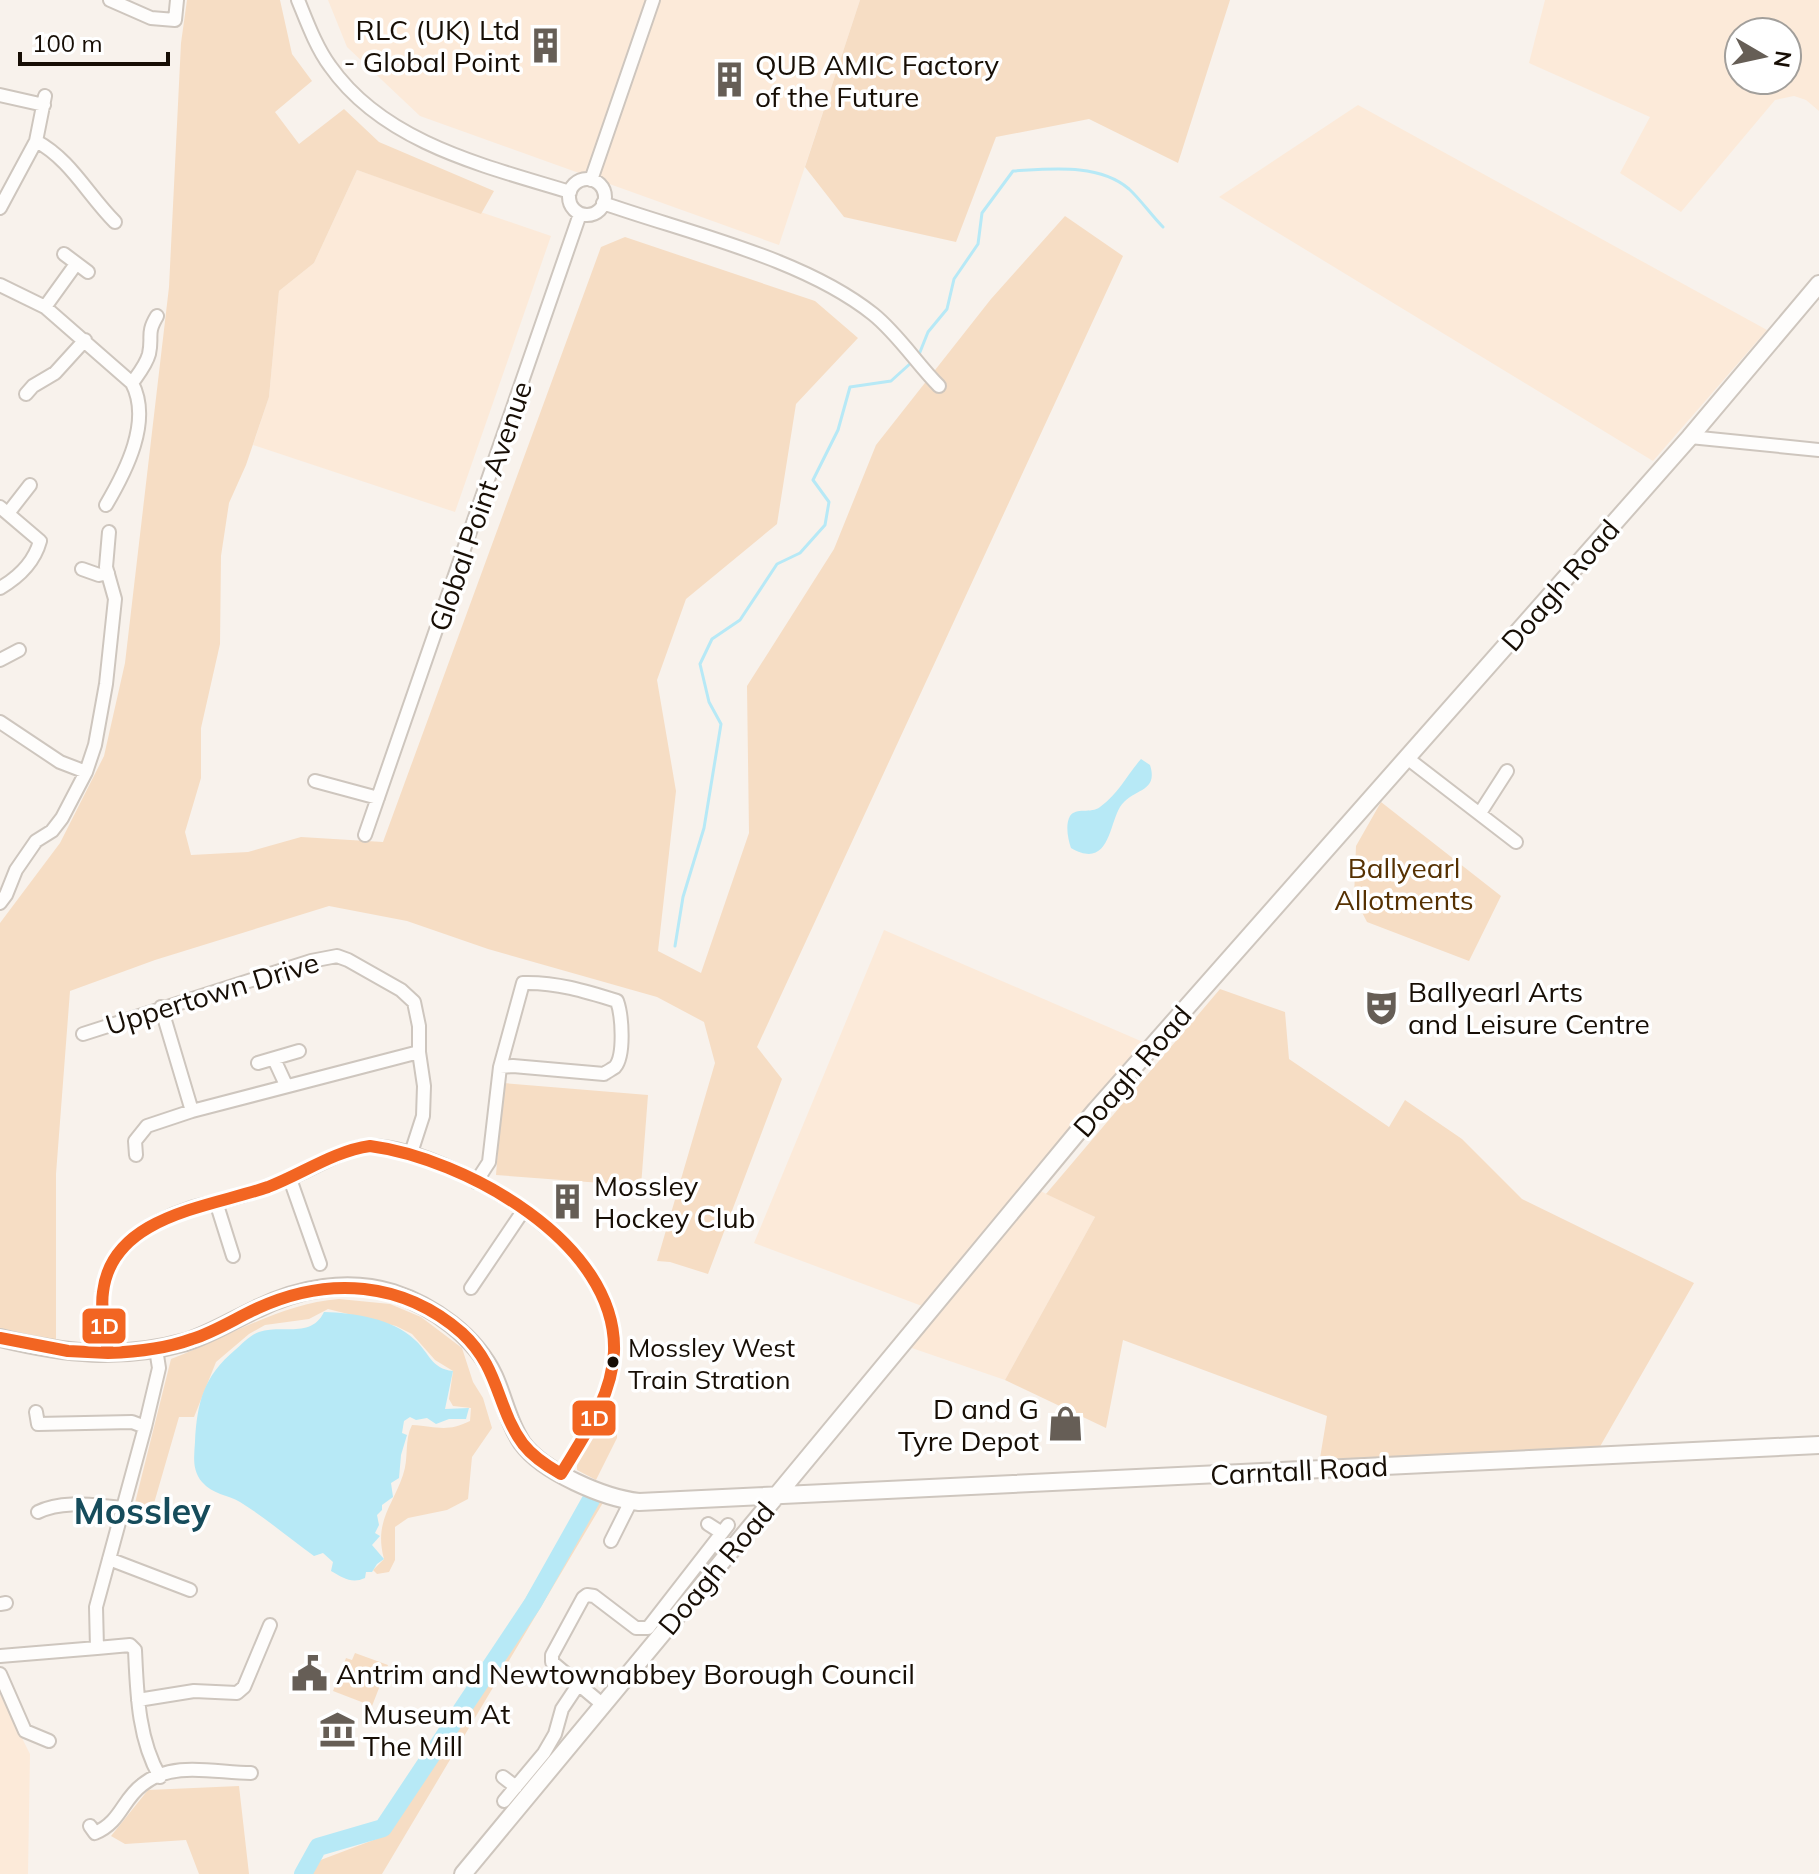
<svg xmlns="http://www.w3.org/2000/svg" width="1819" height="1874" font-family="Mulish,sans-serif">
<rect width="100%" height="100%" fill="#f8f2ec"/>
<path fill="#fcead9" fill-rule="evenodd" d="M328 0H860L779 245 420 116 347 47Z
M1545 0H1819V111L1806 100 1794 96 1775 100 1681 212 1620 173 1650 117 1529 63ZM1739 32H1787V80H1739Z
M1358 105 1767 330 1653 461 1219 197Z
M357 170 551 236 455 512 253 445 269 397 279 291 314 263Z
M884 930 1143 1042 1102 1104 1032 1187 1095 1217 1005 1380 906 1346 922 1306 754 1243Z
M0 1694 30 1754 28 1874H0Z"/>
<path fill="#f6ddc4" d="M187 0H280L292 54 312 81 275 112 299 144 344 109 379 142 494 191 481 214 357 170 314 263 279 291 269 397 246 465 229 503 221 556 220 644 201 728V778L185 832 191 855 248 852 301 837 383 842 601 247 625 237 815 301 858 338 796 404 777 524 686 599 657 680 676 791 658 951 701 973 749 833 747 686 834 549 876 445 991 299 1065 216 1123 256 757 1047 782 1079 708 1274 670 1262 657 1261 715 1063 704 1022 657 997 488 949 407 921 329 906 155 960 70 991 56 1174V1340L0 1328V923L60 843 104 756 125 663 169 287 181 43Z
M860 0H1230L1178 163 1089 119 996 137 956 242 844 217 805 167Z
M1381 802 1501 896 1469 961 1367 922 1354 897 1356 846Z
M1220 989 1285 1012 1289 1059 1389 1127 1405 1100 1462 1139 1522 1199 1694 1283 1598 1450 1319 1464 1327 1416 1123 1340 1106 1428 1005 1380 1095 1217 1046 1194Z
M503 1083 648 1095 641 1186 496 1175Z
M339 1299 390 1304 421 1317 462 1348 473 1382 483 1398 492 1428 472 1457 468 1499 447 1510 408 1518 395 1527V1560L389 1572 377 1574 373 1570 384 1559C374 1522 392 1507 403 1475 409 1458 404 1440 412 1425 436 1426 446 1433 470 1421L471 1408 453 1406 449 1399 453 1371 435 1360 412 1334 396 1326 328 1309 309 1319 265 1325 249 1334 216 1362 194 1417H179L148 1524 131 1519 171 1359C227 1338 278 1304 339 1299Z
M601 1422 617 1429V1438L596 1480 577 1470V1464Z
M587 1495 604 1501 382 1874H309L318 1861 384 1836Z
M355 1653 388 1665 372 1706 333 1691 346 1658 352 1660Z
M239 1786 249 1874H199L186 1840 125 1844 111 1836 148 1790Z"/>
<path fill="#b7e9f6" d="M1141 759 1150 765C1159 793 1132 788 1120 807 1109 825 1109 870 1071 848 1068 839 1065 825 1070 816 1076 807 1091 814 1100 807 1120 792 1126 776 1141 759Z
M324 1312C354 1313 392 1318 415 1340 429 1352 431 1369 453 1371L445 1409 469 1408 466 1419H449L436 1424 427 1418 416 1420 410 1417 404 1421 402 1433 407 1435 401 1455 399 1478 391 1483 393 1497 382 1505V1510L377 1515 379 1525 375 1533 380 1536 372 1545 384 1559 377 1564 372 1572H366L365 1578C352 1584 343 1578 331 1571L333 1562 323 1553 314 1556C290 1539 266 1518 240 1502 228 1495 212 1494 202 1482 192 1470 194 1457 195 1442 197 1402 204 1376 235 1350 242 1344 250 1335 259 1332 282 1324 311 1339 324 1312Z"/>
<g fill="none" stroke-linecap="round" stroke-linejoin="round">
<path stroke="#b7e9f6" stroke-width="3" d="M918 357 928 332 947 309 954 279 978 244 982 213 1013 171C1050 169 1099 163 1129 189 1141 200 1151 215 1163 227
M675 946 683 897 704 828 721 724 709 702 700 664 712 639 740 620 777 564 800 553 825 525 829 502 813 480 838 430 850 387 891 381 912 362"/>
<path stroke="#b7e9f6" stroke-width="18" d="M303 1874 318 1847 383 1828 533 1603 592 1498"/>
<defs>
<path id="street" d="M110 0 151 18 175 20 177 0
M298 0C307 22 316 47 330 66 384 143 485 166 570 192
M0 95 44 105
M36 141C70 159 88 195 115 222
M569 197a18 18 0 1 1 36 0a18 18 0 1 1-36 0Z
M591 180 653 0
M603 203C688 233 803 258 873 314 898 334 917 364 939 386
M0 208 36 141 45 96
M64 254 88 272
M0 285 45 307 132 383C152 421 126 471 106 505
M45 307 76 264
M132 383C139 373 146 365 149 354 153 336 146 334 157 316
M26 394 33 386 55 373 85 340
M1690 437 1819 450
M0 507 40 541C34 563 19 577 0 588
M9 512 30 485
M82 569 99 575 108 573
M0 660 19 650
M0 722 60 762 86 772
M1407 758 1516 842
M315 781 378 798
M1480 813 1507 771
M365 835 580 214
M0 903 6 895 16 870 36 841 52 831 62 818 86 772 95 745 106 684 115 599 106 567 109 532
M161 1007 192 1111
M83 1034 311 961 337 956 348 960 401 990 414 1002 419 1026V1052L424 1086 423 1116 411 1153
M274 1059 286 1085
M258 1063 299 1051
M136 1155 135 1141 147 1126 192 1111 419 1052
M290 1179 320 1264
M476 1182 489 1162 500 1067 523 983C556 982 585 991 617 1001 622 1015 625 1055 615 1067 614 1068 605 1073 604 1074L513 1066 500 1067
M216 1202 233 1256
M471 1288 523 1211
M156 1349 159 1368 145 1427 96 1607 97 1648 130 1645 135 1650C137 1693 138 1739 160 1777
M108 1354C106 1333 100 1309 103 1288 111 1247 151 1221 188 1209 205 1203 223 1202 241 1196 254 1192 267 1187 281 1182 305 1174 347 1146 370 1146 438 1147 558 1220 593 1278 606 1301 615 1327 614 1353 612 1397 583 1437 561 1474
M36 1412 38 1424 132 1422 145 1427
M38 1512C64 1499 96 1506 124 1508
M708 1524 722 1533
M611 1541 631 1501
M109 1559 190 1590
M0 1604 6 1603
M0 1656 97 1648
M0 1674 25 1731 49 1741
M138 1700 194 1691 237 1693 244 1687 270 1625
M602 1704 552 1662V1655L583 1598 587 1595 594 1596 636 1628H648L728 1525
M503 1777 516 1787
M504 1801 544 1753 555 1734 562 1709 578 1685
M90 1826 95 1833C121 1822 122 1800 142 1785 172 1760 216 1773 251 1773"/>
<path id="secondary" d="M0 1338C65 1354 120 1360 186 1342 211 1334 233 1320 257 1309 299 1288 348 1279 393 1293 433 1306 475 1336 494 1376 504 1398 508 1422 522 1443 543 1472 604 1498 639 1502L1819 1445
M463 1874 1096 1110 1690 437 1819 284"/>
</defs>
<use href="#street" stroke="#cec6be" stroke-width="16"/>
<use href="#secondary" stroke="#cec6be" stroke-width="20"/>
<use href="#street" stroke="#fefdfc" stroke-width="12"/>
<use href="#secondary" stroke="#fefdfc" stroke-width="16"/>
<defs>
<path id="bus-1" d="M370 1146C463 1158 618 1242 614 1352 612 1397 584 1436 561 1474 547 1466 533 1457 523 1444 496 1407 500 1368 462 1333 403 1281 328 1276 258 1308 236 1318 215 1332 192 1339 165 1349 136 1352 108 1353 106 1333 100 1312 103 1292 112 1215 211 1207 268 1187 302 1174 334 1151 370 1146Z
M0 1338 68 1351 108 1353"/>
</defs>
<use href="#bus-1" stroke="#fff" stroke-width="18"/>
<use href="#bus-1" stroke="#f26522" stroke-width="12"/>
</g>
<defs>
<symbol id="building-bare" viewBox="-9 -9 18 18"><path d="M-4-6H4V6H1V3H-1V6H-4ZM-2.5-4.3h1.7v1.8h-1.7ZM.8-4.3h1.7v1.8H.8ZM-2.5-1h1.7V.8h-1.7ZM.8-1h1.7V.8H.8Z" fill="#665e56" stroke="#fff" stroke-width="2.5" paint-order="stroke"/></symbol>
<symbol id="theatre-bare" viewBox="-9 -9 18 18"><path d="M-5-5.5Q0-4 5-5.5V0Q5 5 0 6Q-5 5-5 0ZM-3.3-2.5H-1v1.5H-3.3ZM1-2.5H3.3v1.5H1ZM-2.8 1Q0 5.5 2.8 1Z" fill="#665e56" stroke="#fff" stroke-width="2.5" paint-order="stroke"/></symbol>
<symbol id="shop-bare" viewBox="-9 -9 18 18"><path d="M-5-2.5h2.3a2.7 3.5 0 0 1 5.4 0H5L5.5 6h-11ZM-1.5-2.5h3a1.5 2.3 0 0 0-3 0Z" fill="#665e56" stroke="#fff" stroke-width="2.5" paint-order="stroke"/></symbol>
<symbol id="civic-bare" viewBox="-9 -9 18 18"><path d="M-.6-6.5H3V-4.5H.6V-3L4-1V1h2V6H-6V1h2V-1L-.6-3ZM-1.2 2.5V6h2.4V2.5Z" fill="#665e56" stroke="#fff" stroke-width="2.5" paint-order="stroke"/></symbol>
<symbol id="museum-bare" viewBox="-9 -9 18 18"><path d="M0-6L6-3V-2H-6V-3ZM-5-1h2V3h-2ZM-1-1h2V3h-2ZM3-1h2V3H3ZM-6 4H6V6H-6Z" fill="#665e56" stroke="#fff" stroke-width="2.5" paint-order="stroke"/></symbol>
</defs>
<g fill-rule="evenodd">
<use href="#building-bare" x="520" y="20" width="51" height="51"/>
<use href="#building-bare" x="704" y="54" width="51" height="51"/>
<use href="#theatre-bare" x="1356" y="982" width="51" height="51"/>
<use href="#building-bare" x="542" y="1176" width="51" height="51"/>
<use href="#shop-bare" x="1040" y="1398" width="51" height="51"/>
<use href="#civic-bare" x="284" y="1648" width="51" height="51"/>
<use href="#museum-bare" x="312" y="1704" width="51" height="51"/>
</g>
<circle fill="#170e05" stroke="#fff" stroke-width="3" cx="613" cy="1362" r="7"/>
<g text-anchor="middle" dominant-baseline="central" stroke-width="7" stroke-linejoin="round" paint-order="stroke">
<g font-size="26" fill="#170e05" stroke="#fff" text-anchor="start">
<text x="628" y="1347">Mossley West<tspan x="628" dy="32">Train Stration</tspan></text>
</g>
<g font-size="28" fill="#170e05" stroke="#fff" text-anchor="start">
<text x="520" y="29" text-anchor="end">RLC (UK) Ltd<tspan x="520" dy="32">- Global Point</tspan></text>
<text x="755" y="64">QUB AMIC Factory<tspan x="755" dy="32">of the Future</tspan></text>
<text x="1408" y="991">Ballyearl Arts<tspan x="1408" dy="32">and Leisure Centre</tspan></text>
<text x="594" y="1185">Mossley<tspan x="594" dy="32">Hockey Club</tspan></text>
<text x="1039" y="1408" text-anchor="end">D and G<tspan x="1039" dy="32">Tyre Depot</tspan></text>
<text x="336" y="1673">Antrim and Newtownabbey Borough Council</text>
<text x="363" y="1713">Museum At<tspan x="363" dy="32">The Mill</tspan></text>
</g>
<g font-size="28" fill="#170e05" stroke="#fff">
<text transform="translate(480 506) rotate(-71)">Global Point Avenue</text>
<text transform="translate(1560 585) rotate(-49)">Doagh Road</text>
<text transform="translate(212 993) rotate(-17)">Uppertown Drive</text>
<text transform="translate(1132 1071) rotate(-49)">Doagh Road</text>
<text transform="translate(1299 1470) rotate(-3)">Carntall Road</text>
<text transform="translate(716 1568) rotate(-50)">Doagh Road</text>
</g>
<g font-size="28" fill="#563102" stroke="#fff">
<text x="1404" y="867">Ballyearl<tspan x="1404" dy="32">Allotments</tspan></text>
</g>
<g font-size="36" font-weight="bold" fill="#164c5b" stroke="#fff">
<text x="142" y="1510">Mossley</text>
</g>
</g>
<g stroke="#fff" stroke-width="3">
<rect x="81" y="1307" width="46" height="38" rx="8" fill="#f26522"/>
<rect x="571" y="1399" width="46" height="38" rx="8" fill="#f26522"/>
</g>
<g font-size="22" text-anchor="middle" font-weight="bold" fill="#fff">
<text x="104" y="1334">1D</text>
<text x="594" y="1426">1D</text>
</g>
<g transform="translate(1763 56) rotate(99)"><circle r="38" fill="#ffffff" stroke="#a29f9b" stroke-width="2"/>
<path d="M0-6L14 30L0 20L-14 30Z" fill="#665e56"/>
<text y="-12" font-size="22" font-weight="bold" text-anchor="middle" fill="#170e05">N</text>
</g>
<path d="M20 52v12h148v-12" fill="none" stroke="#170e05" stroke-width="4"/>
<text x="32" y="52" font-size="24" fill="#170e05" stroke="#ffffff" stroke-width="6" paint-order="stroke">100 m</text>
</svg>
